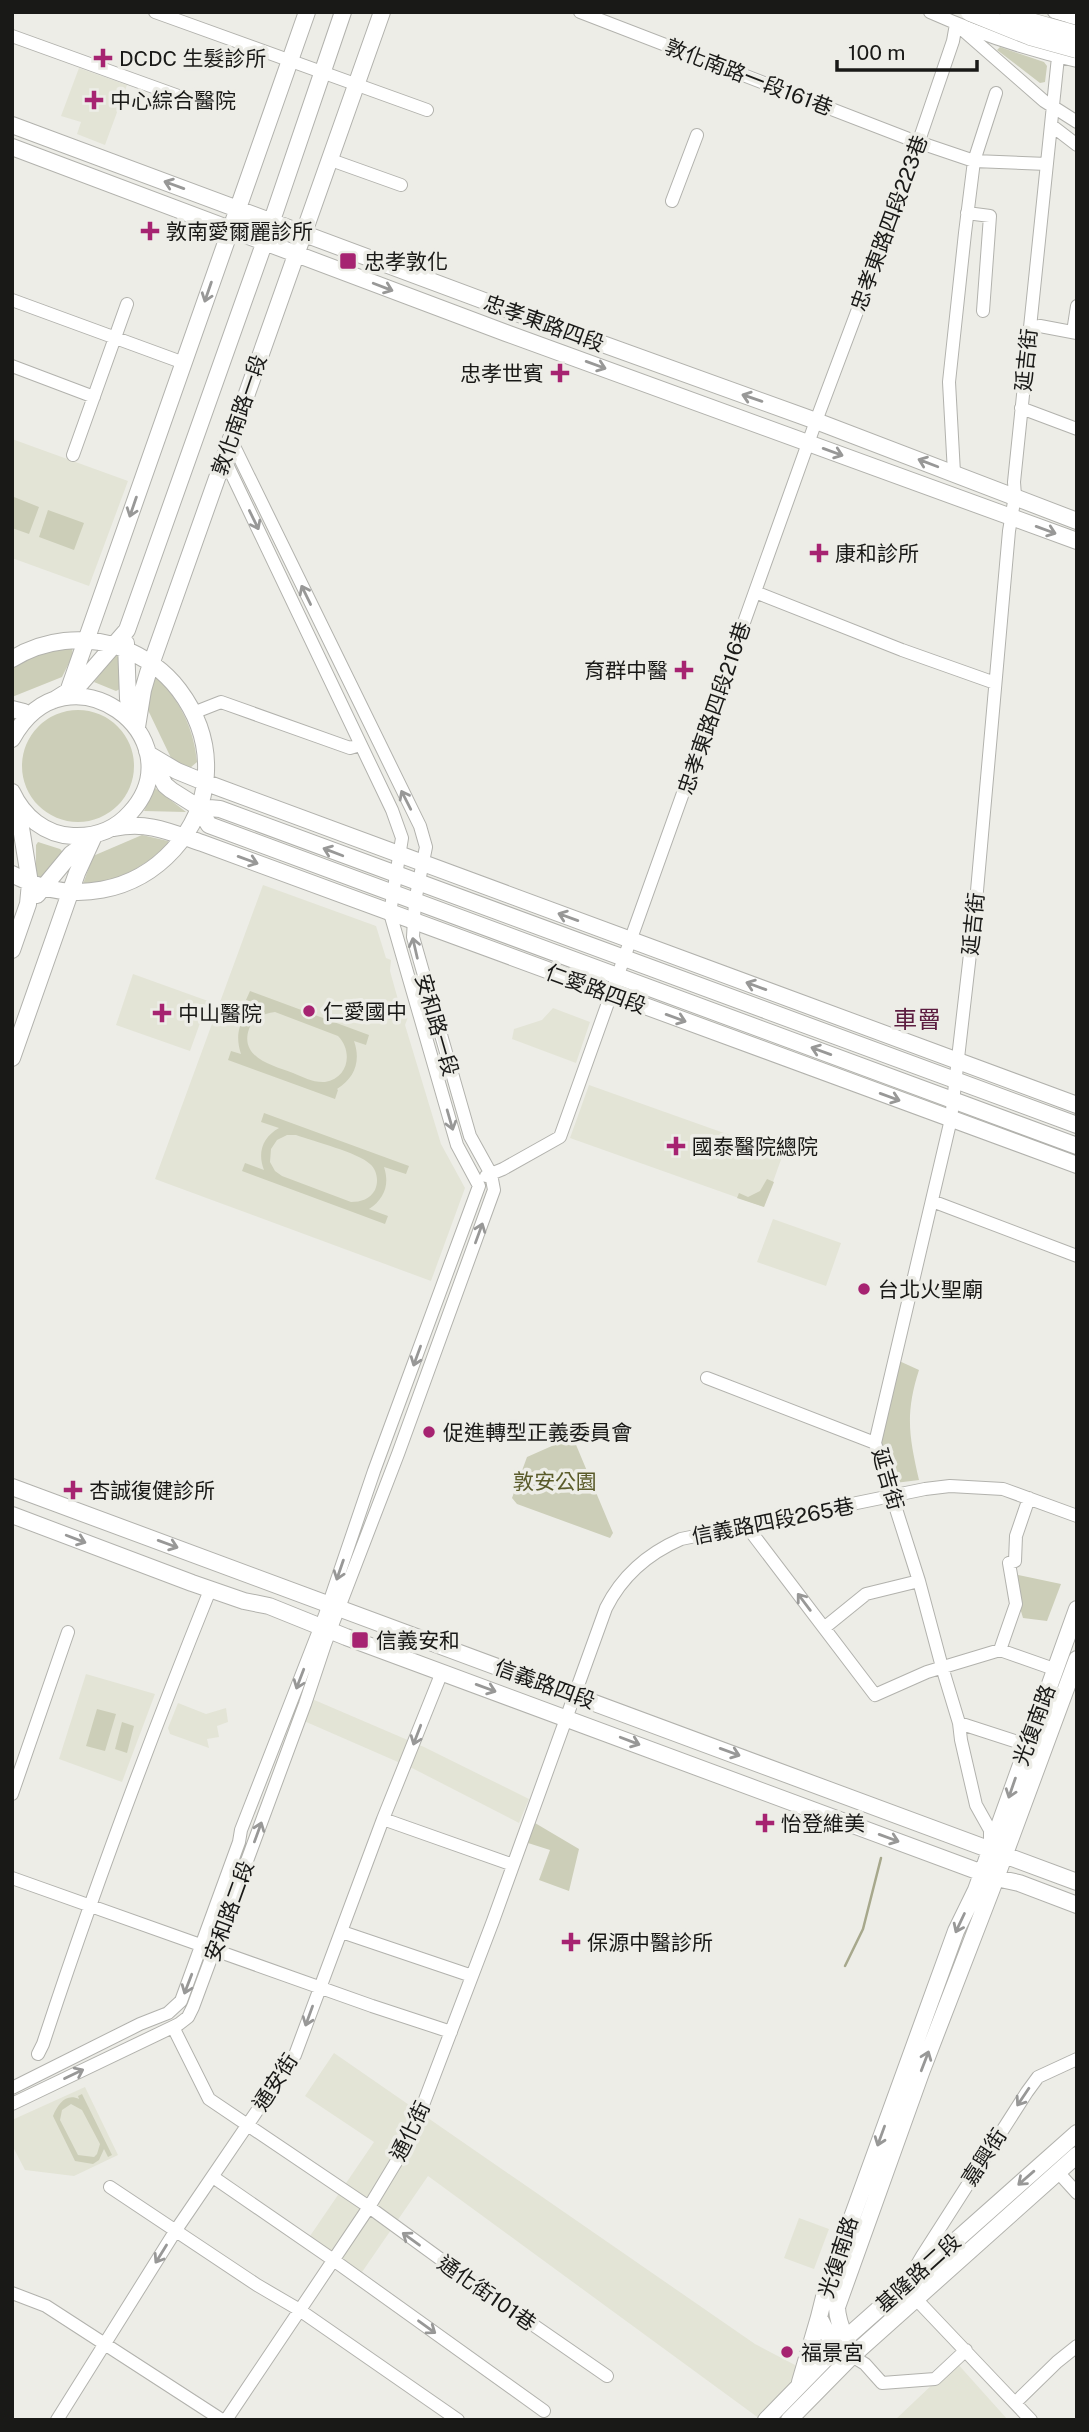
<svg xmlns="http://www.w3.org/2000/svg" width="1089" height="2432" font-family="'Public Sans','Noto Sans TC',sans-serif">
<rect width="100%" height="100%" fill="#edede7"/>
<path fill="#e3e4d6" d="M79 68 127 85 105 145 77 134 81 122 61 116Z
M12 439 128 481 89 586 12 558Z
M263 885 376 926 386 958 391 960 390 971 402 1014 408 1017 405 1025 441 1144 465 1188 431 1281 155 1179Z
M133 974 208 1001 190 1051 116 1025Z
M553 1008 590 1022 576 1063 512 1039 514 1029 542 1020Z
M589 1085 783 1154 764 1207 570 1138Z
M773 1219 841 1243 826 1286 757 1262Z
M86 1674 155 1694 122 1782 59 1759Z
M312 1699 424 1747 529 1799 519 1823 414 1769 304 1721Z
M178 1703 206 1714 226 1708 228 1722 217 1726 219 1737 207 1739 209 1748 170 1734 168 1728Z
M334 2053 755 2344 795 2365 798 2382 760 2419 428 2176 360 2275 308 2239 374 2142 305 2096Z
M85 2087 118 2155 74 2176 25 2170 12 2145V2120Z
M799 2218 829 2229 814 2269 784 2258Z
M956 2362 1008 2420H895Z"/>
<path fill="#ccceb8" fill-rule="evenodd" d="M1000 47 1044 62 1047 66 1045 82 1040 83 997 50Z
M14 497 39 507 29 534 12 528V503Z
M48 510 84 523 74 550 39 537Z
M72 647 73 655 62 677 12 697V667L47 651Z
M116 654 120 655V689L116 691 94 682Z
M158 678C181 703 194 729 197 762L190 768 172 760 147 708 150 687 155 679Z
M22 766a56 56 0 1 1 112 0a56 56 0 1 1-112 0Z
M155 788 186 812 144 811Z
M142 835 168 841V844C141 869 120 881 83 884L93 856Z
M38 842 60 849 63 852 44 877H37L36 873V845Z
M250 991 369 1035 366 1045 354 1041C361 1061 355 1078 337 1089L338 1090 335 1099 228 1060 231 1051 241 1054C234 1033 240 1016 259 1005L246 1000ZM275 1012 338 1036C353 1051 349 1078 325 1082 314 1083 303 1077 293 1073 274 1066 239 1058 249 1029 253 1018 264 1013 275 1012Z
M264 1113 409 1166 406 1174 384 1167C390 1185 384 1199 369 1209L388 1216 385 1224 242 1171 245 1163 264 1170C257 1152 263 1137 279 1128L261 1122ZM287 1135H296C313 1141 359 1153 370 1164 377 1170 379 1181 375 1190 370 1199 361 1202 351 1202L282 1176 275 1171 270 1162 271 1149 277 1140Z
M767 1179 774 1182 764 1207 737 1198 739 1193 748 1197 760 1191Z
M897 1360 919 1370C905 1414 909 1436 919 1480L895 1483 879 1442Z
M570 1438 574 1440 613 1533 610 1538 517 1504 512 1498 527 1457Z
M1014 1574 1061 1584 1047 1621 1023 1618 1016 1594Z
M97 1709 116 1714 105 1751 86 1746Z
M122 1722 134 1726 127 1753 115 1749Z
M535 1823 579 1849 569 1891 539 1880 550 1850 528 1843Z
M82 2094 112 2155 108 2157 104 2149 99 2160 93 2164 75 2161 53 2116C58 2104 66 2093 79 2099L78 2096ZM71 2104 82 2110 100 2144 97 2154 94 2157 78 2155 60 2120 62 2110Z"/>
<g fill="none" stroke-linecap="round" stroke-linejoin="round">
<path stroke="#a7a88c" stroke-width="2.5" d="M845 1966 863 1929 881 1858"/>
<defs>
<path id="minor" d="M155 12 427 110
M580 12 909 139 974 161 1047 164
M930 12C977 33 1027 50 1077 61
M1054 12 1077 19
M956 24 1044 101 1077 122
M12 36 195 102
M1051 125 1077 145
M331 160 401 185
M672 201 697 135
M967 213 990 216 983 311
M12 300 184 363
M1030 328 1040 326 1077 333
M1073 332 1077 306
M12 366 94 397
M1021 408 1077 429
M73 455 127 304
M954 473 949 382 965 233 974 161 996 93
M755 592 902 650 995 683
M193 713 221 702 350 748 360 745
M486 1176 503 1169 560 1137 816 421 896 208 953 41 956 24
M932 1201 1077 1256
M707 1378 875 1443
M745 1524 875 1695 927 1672 1000 1650 1054 1669
M824 1628 866 1594 919 1581
M1000 1650 1016 1604 1009 1563 1015 1561 1016 1536 1029 1498
M959 1723 1027 1745
M12 1794 68 1632
M383 1819 513 1865
M990 1845V1830L976 1805 961 1740 959 1723 942 1667 919 1581 875 1443 951 1119 976 902 1009 531 1015 496 1014 482 1058 57 1076 12
M12 1878 372 2006 451 2032
M342 1932 472 1976
M173 2027 209 2099 369 2207 487 2293 607 2376
M38 2054 43 2044C93 1891 150 1739 210 1590
M12 2088 140 2024 168 2013 181 2001 239 1842 241 1830 325 1615 374 1471 479 1186 457 1145 390 913 402 838 392 810 224 458
M12 2104 179 2024 188 2017 193 2007 305 1704 325 1644 398 1454 494 1190 491 1174 470 1136 413 937 415 901 426 847 420 826 231 440
M1057 2171 1077 2193
M213 2177 332 2259 544 2411
M110 2187 257 2285 298 2309 458 2420
M914 2276 915 2268 922 2256 1027 2092 1038 2077 1077 2059
M12 2293 46 2306 222 2420
M916 2299 1031 2420
M852 2356 865 2364 882 2383 935 2379 966 2350
M1016 2402 1057 2362 1077 2346
M57 2420 176 2230 295 2055 383 1819 442 1672
M226 2420 369 2207 410 2139 493 1921 606 1608C622 1576 649 1553 681 1539L925 1489 950 1486 1003 1489 1077 1516"/>
<path id="major" d="M12 125 514 312 816 421 1077 521
M12 147 506 333 1077 541
M126 643 128 699 135 721
M12 659C44 639 84 635 119 647 143 656 164 670 179 690 263 802 136 942 12 874
M69 689 307 12
M54 700 81 683 127 630 265 241 343 12
M12 709 24 712
M137 727 143 690 148 673 382 12
M12 739C67 638 199 738 130 813 115 830 96 837 73 836 45 835 23 816 12 792
M147 751 165 785 171 790 198 807 220 809 1077 1125
M150 755 177 771 204 782 1077 1105
M198 807 209 825 1077 1146
M114 828C148 821 170 832 202 843L1077 1165
M37 895 71 854 89 841
M12 950 28 904 30 883 17 803
M12 1058 77 873 93 838
M12 1487 1077 1882
M12 1515 192 1583 244 1601 269 1606 346 1637 996 1878 1019 1883 1077 1905
M852 2356 835 2349 819 2317 826 2289 956 1931 976 1890 1077 1609
M852 2356C847 2339 837 2324 837 2307L922 2070 996 1878 1077 1659
M800 2382 819 2317
M766 2420 846 2338 1077 2133
M789 2420 852 2356 1077 2155"/>
</defs>
<use href="#minor" stroke="#b2b2ad" stroke-width="14"/>
<use href="#major" stroke="#b2b2ad" stroke-width="18"/>
<use href="#minor" stroke="#fff" stroke-width="12"/>
<use href="#major" stroke="#fff" stroke-width="16"/>
<defs>
<path id="highway-bridge" d="M970 12 1030 36 1077 49
M1009 16 1077 35"/>
</defs>
<use href="#highway-bridge" stroke="#b2b2ad" stroke-width="19" stroke-linecap="butt"/>
<use href="#highway-bridge" stroke="#fff" stroke-width="18"/>
</g>
<defs><path id="oneway-shaft" d="M-6 0H5M1.5-3L5.5 0L1.5 3" fill="none" stroke-width="1.6" stroke-linecap="round" stroke-linejoin="round" transform="scale(1.75)"/></defs>
<g stroke="#989897">
<use href="#oneway-shaft" transform="translate(174 185) rotate(-160)"/>
<use href="#oneway-shaft" transform="translate(383 287) rotate(21)"/>
<use href="#oneway-shaft" transform="translate(208 292) rotate(109)"/>
<use href="#oneway-shaft" transform="translate(596 365) rotate(20)"/>
<use href="#oneway-shaft" transform="translate(752 398) rotate(-161)"/>
<use href="#oneway-shaft" transform="translate(833 452) rotate(20)"/>
<use href="#oneway-shaft" transform="translate(928 463) rotate(-159)"/>
<use href="#oneway-shaft" transform="translate(133 507) rotate(109)"/>
<use href="#oneway-shaft" transform="translate(254 520) rotate(64)"/>
<use href="#oneway-shaft" transform="translate(1046 530) rotate(20)"/>
<use href="#oneway-shaft" transform="translate(306 595) rotate(-116)"/>
<use href="#oneway-shaft" transform="translate(406 800) rotate(-117)"/>
<use href="#oneway-shaft" transform="translate(333 852) rotate(-159)"/>
<use href="#oneway-shaft" transform="translate(248 860) rotate(20)"/>
<use href="#oneway-shaft" transform="translate(568 917) rotate(-160)"/>
<use href="#oneway-shaft" transform="translate(415 948) rotate(-103)"/>
<use href="#oneway-shaft" transform="translate(756 986) rotate(-160)"/>
<use href="#oneway-shaft" transform="translate(676 1018) rotate(20)"/>
<use href="#oneway-shaft" transform="translate(821 1051) rotate(-160)"/>
<use href="#oneway-shaft" transform="translate(890 1097) rotate(20)"/>
<use href="#oneway-shaft" transform="translate(450 1120) rotate(74)"/>
<use href="#oneway-shaft" transform="translate(479 1233) rotate(-70)"/>
<use href="#oneway-shaft" transform="translate(417 1356) rotate(110)"/>
<use href="#oneway-shaft" transform="translate(76 1539) rotate(21)"/>
<use href="#oneway-shaft" transform="translate(168 1544) rotate(20)"/>
<use href="#oneway-shaft" transform="translate(340 1570) rotate(109)"/>
<use href="#oneway-shaft" transform="translate(804 1602) rotate(-127)"/>
<use href="#oneway-shaft" transform="translate(300 1679) rotate(111)"/>
<use href="#oneway-shaft" transform="translate(486 1688) rotate(20)"/>
<use href="#oneway-shaft" transform="translate(417 1735) rotate(111)"/>
<use href="#oneway-shaft" transform="translate(630 1741) rotate(21)"/>
<use href="#oneway-shaft" transform="translate(730 1752) rotate(20)"/>
<use href="#oneway-shaft" transform="translate(1012 1788) rotate(109)"/>
<use href="#oneway-shaft" transform="translate(258 1832) rotate(-70)"/>
<use href="#oneway-shaft" transform="translate(889 1838) rotate(20)"/>
<use href="#oneway-shaft" transform="translate(960 1923) rotate(115)"/>
<use href="#oneway-shaft" transform="translate(188 1984) rotate(111)"/>
<use href="#oneway-shaft" transform="translate(309 2016) rotate(110)"/>
<use href="#oneway-shaft" transform="translate(925 2061) rotate(-69)"/>
<use href="#oneway-shaft" transform="translate(74 2074) rotate(-26)"/>
<use href="#oneway-shaft" transform="translate(1023 2097) rotate(124)"/>
<use href="#oneway-shaft" transform="translate(881 2136) rotate(110)"/>
<use href="#oneway-shaft" transform="translate(1026 2178) rotate(139)"/>
<use href="#oneway-shaft" transform="translate(411 2239) rotate(-144)"/>
<use href="#oneway-shaft" transform="translate(161 2254) rotate(122)"/>
<use href="#oneway-shaft" transform="translate(427 2327) rotate(36)"/>
</g>
<g fill="#a62371" stroke="#edede7" stroke-width="2.5">
<path d="M99.5 47.5h7v7h7v7h-7v7h-7v-7h-7v-7h7z"/>
<path d="M90.5 89.5h7v7h7v7h-7v7h-7v-7h-7v-7h7z"/>
<path d="M146.5 220.5h7v7h7v7h-7v7h-7v-7h-7v-7h7z"/>
<rect x="339" y="252" width="18" height="18" rx="3.5"/>
<path d="M556.5 362.5h7v7h7v7h-7v7h-7v-7h-7v-7h7z"/>
<path d="M815.5 542.5h7v7h7v7h-7v7h-7v-7h-7v-7h7z"/>
<path d="M680.5 659.5h7v7h7v7h-7v7h-7v-7h-7v-7h7z"/>
<circle cx="309" cy="1011" r="7"/>
<path d="M158.5 1002.5h7v7h7v7h-7v7h-7v-7h-7v-7h7z"/>
<path d="M672.5 1135.5h7v7h7v7h-7v7h-7v-7h-7v-7h7z"/>
<circle cx="864" cy="1289" r="7"/>
<circle cx="429" cy="1432" r="7"/>
<path d="M69.5 1479.5h7v7h7v7h-7v7h-7v-7h-7v-7h7z"/>
<rect x="351" y="1631" width="18" height="18" rx="3.5"/>
<path d="M761.5 1812.5h7v7h7v7h-7v7h-7v-7h-7v-7h7z"/>
<path d="M567.5 1931.5h7v7h7v7h-7v7h-7v-7h-7v-7h7z"/>
<circle cx="787" cy="2352" r="7"/>
</g>
<g text-anchor="middle" dominant-baseline="central" stroke-width="7" stroke-linejoin="round" paint-order="stroke">
<g font-size="21" fill="#191917" stroke="#edede7" text-anchor="start">
<text x="119" y="58">DCDC 生髮診所</text>
<text x="110" y="100">中心綜合醫院</text>
<text x="166" y="231">敦南愛爾麗診所</text>
<text x="364" y="261">忠孝敦化</text>
<text x="544" y="373" text-anchor="end">忠孝世賓</text>
<text x="835" y="553">康和診所</text>
<text x="668" y="670" text-anchor="end">育群中醫</text>
<text x="323" y="1011">仁愛國中</text>
<text x="178" y="1013">中山醫院</text>
<text x="692" y="1146">國泰醫院總院</text>
<text x="878" y="1289">台北火聖廟</text>
<text x="443" y="1432">促進轉型正義委員會</text>
<text x="89" y="1490">杏誠復健診所</text>
<text x="376" y="1640">信義安和</text>
<text x="781" y="1823">怡登維美</text>
<text x="587" y="1942">保源中醫診所</text>
<text x="801" y="2352">福景宮</text>
</g>
<g font-size="21" fill="#191917" stroke="#edede7">
<text transform="translate(749 77) rotate(21)">敦化南路一段161巷</text>
<text transform="translate(889 223) rotate(-70)">忠孝東路四段223巷</text>
<text transform="translate(544 323) rotate(20)">忠孝東路四段</text>
<text transform="translate(1026 360) rotate(-84)">延吉街</text>
<text transform="translate(239 415) rotate(-71)">敦化南路一段</text>
<text transform="translate(714 708) rotate(-71)">忠孝東路四段216巷</text>
<text transform="translate(973 924) rotate(-84)">延吉街</text>
<text transform="translate(596 989) rotate(20)">仁愛路四段</text>
<text transform="translate(437 1025) rotate(74)">安和路一段</text>
<text transform="translate(888 1479) rotate(74)">延吉街</text>
<text transform="translate(773 1521) rotate(-11)">信義路四段265巷</text>
<text transform="translate(545 1684) rotate(20)">信義路四段</text>
<text transform="translate(1034 1725) rotate(-70)">光復南路</text>
<text transform="translate(229 1911) rotate(-70)">安和路二段</text>
<text transform="translate(275 2082) rotate(-57)">通安街</text>
<text transform="translate(410 2131) rotate(-64)">通化街</text>
<text transform="translate(984 2157) rotate(-57)">嘉興街</text>
<text transform="translate(838 2257) rotate(-72)">光復南路</text>
<text transform="translate(918 2273) rotate(-42)">基隆路二段</text>
<text transform="translate(487 2293) rotate(35)">通化街101巷</text>
</g>
<g font-size="21" fill="#5a5b2a" stroke="#edede7">
<text x="555" y="1481">敦安公園</text>
</g>
<g font-size="24" fill="#5c1d40" stroke="#edede7">
<text x="917" y="1019">車罾</text>
</g>
</g>
<rect width="1089" height="2432" fill="none" stroke="#191917" stroke-width="28"/>
<path d="M837 60v10h140v-10" fill="none" stroke="#191917" stroke-width="3.5"/>
<text x="848" y="60" font-size="21" fill="#191917" stroke="#edede7" stroke-width="5" paint-order="stroke">100 m</text>
</svg>
